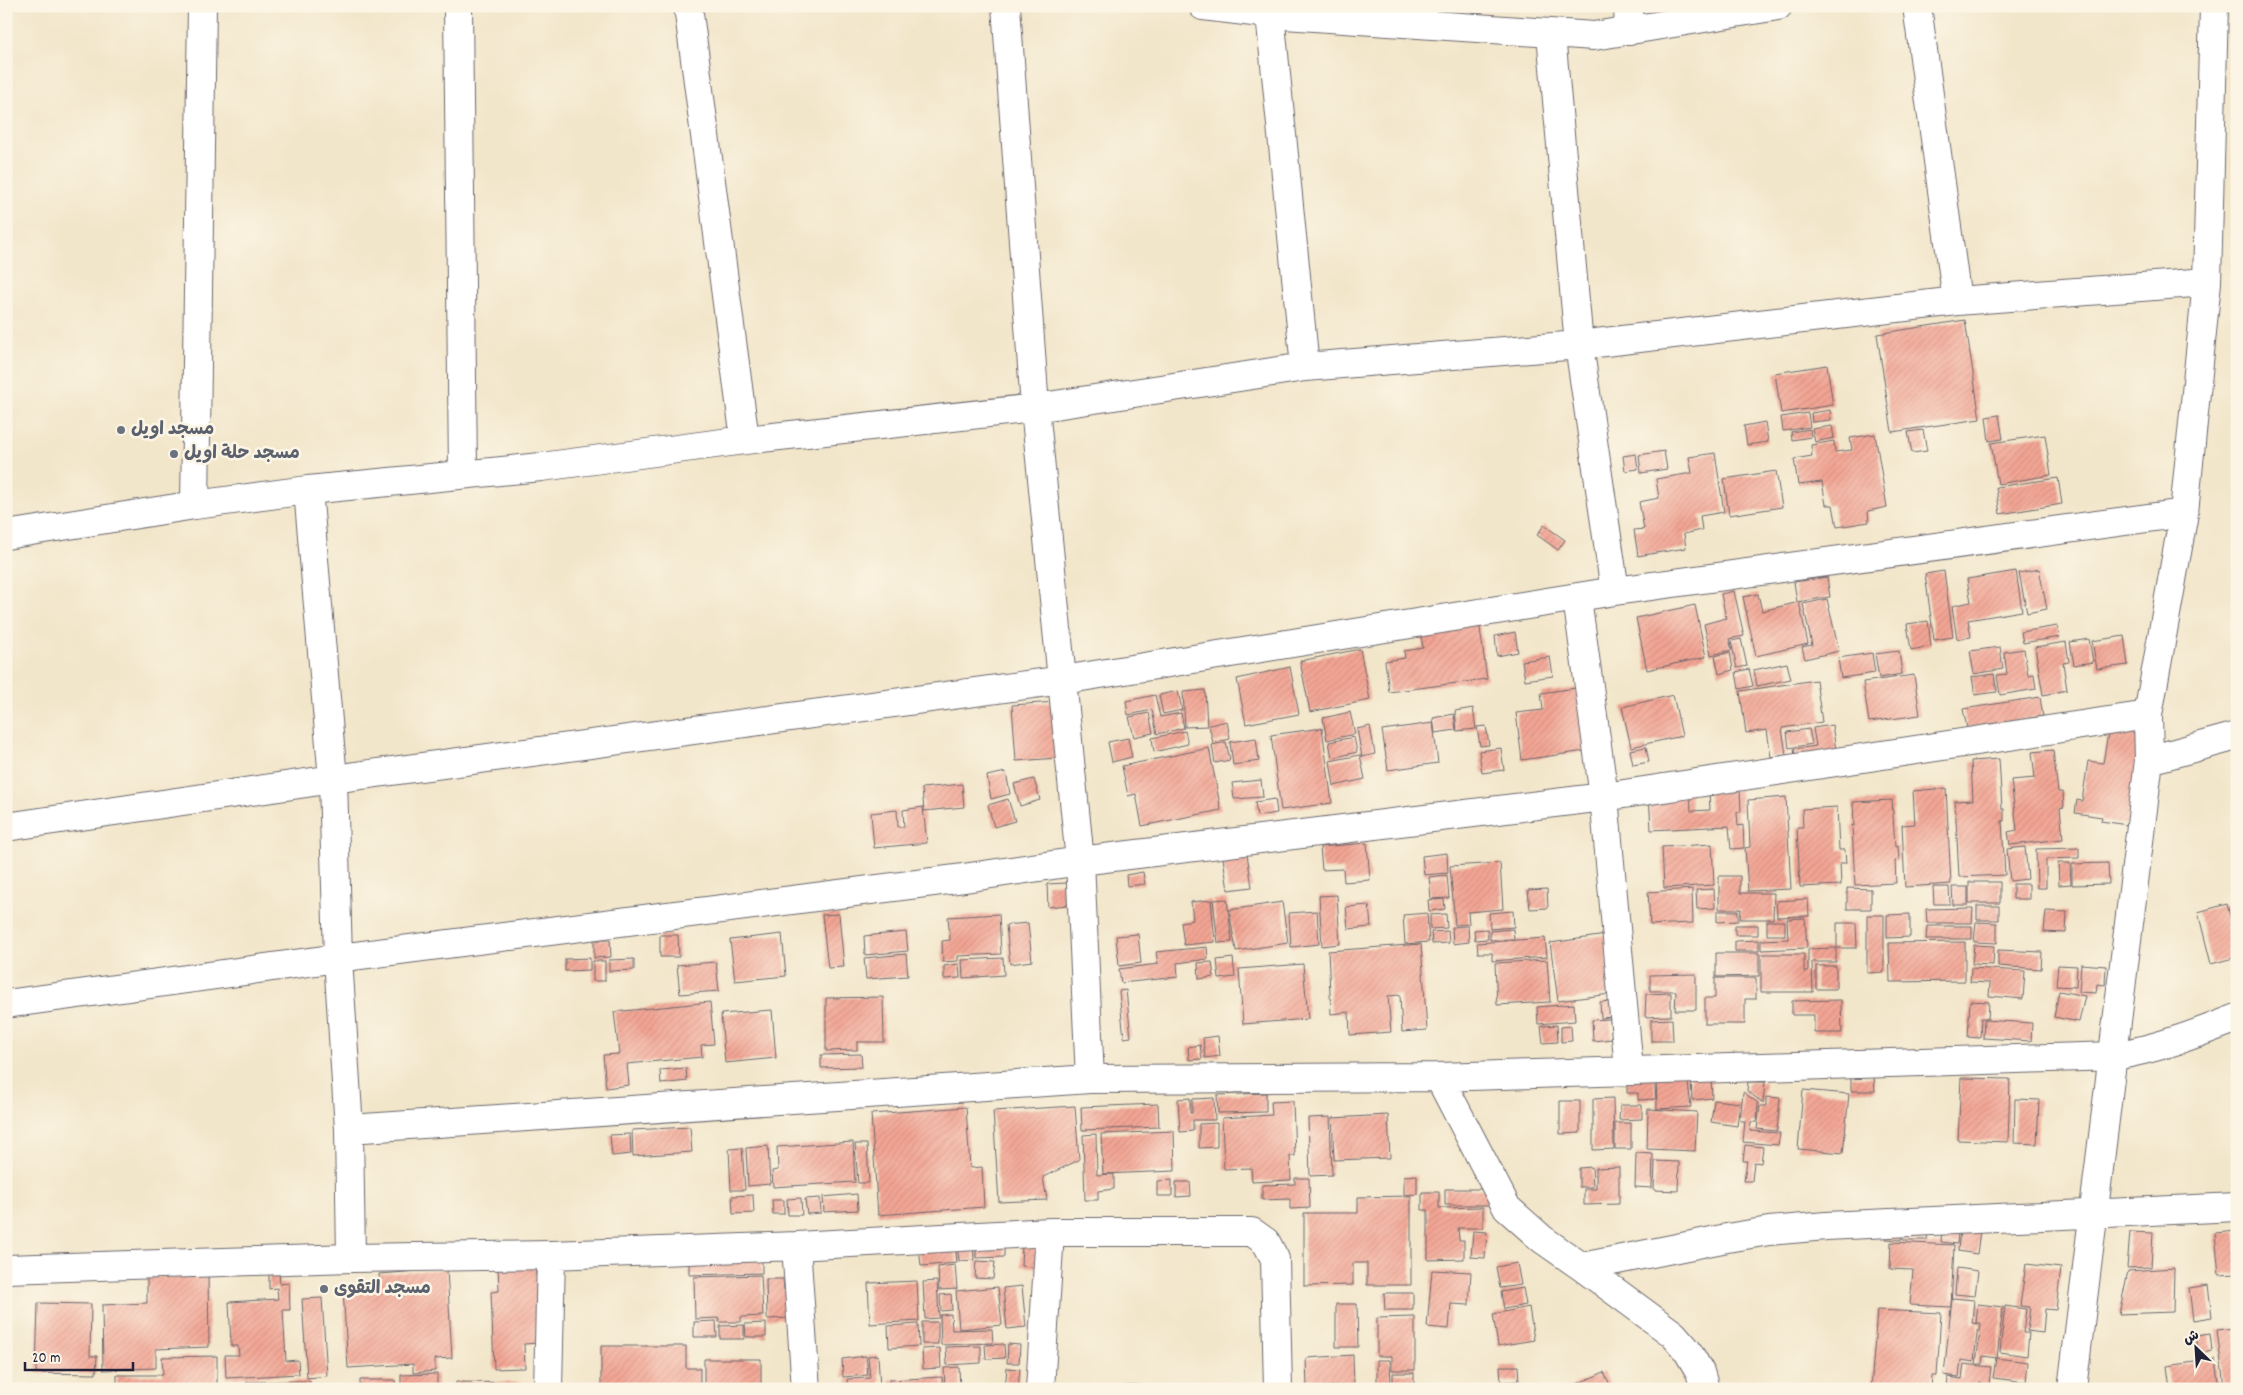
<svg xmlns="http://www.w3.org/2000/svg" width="2243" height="1395" font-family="Dekko,'Playpen Sans Arabic',sans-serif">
<defs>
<pattern id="building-hatch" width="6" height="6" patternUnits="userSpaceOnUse" patternTransform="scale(1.25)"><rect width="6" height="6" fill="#f3a594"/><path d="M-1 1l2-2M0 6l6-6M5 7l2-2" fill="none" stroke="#d08e80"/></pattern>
</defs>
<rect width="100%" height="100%" fill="#fcf5e5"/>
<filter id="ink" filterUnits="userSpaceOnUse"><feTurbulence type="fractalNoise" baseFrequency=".02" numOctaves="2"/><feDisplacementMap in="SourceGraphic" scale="10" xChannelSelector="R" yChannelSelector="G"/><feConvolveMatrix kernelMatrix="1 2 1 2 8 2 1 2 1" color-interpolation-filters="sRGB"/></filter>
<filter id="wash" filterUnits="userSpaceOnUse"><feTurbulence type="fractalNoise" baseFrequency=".0096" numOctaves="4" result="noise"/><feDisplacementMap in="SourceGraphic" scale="20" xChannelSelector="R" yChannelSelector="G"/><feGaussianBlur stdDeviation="1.12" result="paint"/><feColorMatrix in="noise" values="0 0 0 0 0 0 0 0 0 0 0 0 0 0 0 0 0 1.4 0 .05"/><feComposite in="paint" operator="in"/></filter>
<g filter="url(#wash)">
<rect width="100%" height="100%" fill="#f2e6ca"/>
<g id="blocks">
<path fill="url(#building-hatch)" d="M1965 320 1980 419 1892 432 1877 334Z
M1827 365 1833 405 1781 413 1775 373Z
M1830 410 1831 420 1812 422 1811 413Z
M1808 413 1810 427 1783 431 1781 417Z
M1999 415 2003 439 1989 441 1986 417Z
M1765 422 1768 442 1747 445 1744 426Z
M1832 426 1834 438 1815 442 1812 429Z
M1810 429 1811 437 1792 440 1791 432Z
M1923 430 1927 451 1912 453 1908 432Z
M1875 434 1887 507 1868 511 1869 522 1837 527 1833 505H1826L1822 482 1798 485 1794 459 1812 456 1811 445 1834 441 1835 452 1852 450 1850 438Z
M2045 435 2051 475 1998 484 1991 443Z
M1664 451 1667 469 1641 473 1639 455Z
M1715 453 1724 512 1700 516 1702 530 1684 534 1686 548 1638 556 1634 530 1644 529 1639 502 1659 498 1656 479 1692 473 1689 457Z
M1636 454 1638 469 1625 471 1623 456Z
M1776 471 1782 507 1729 515 1724 479Z
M2058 478 2062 504 2000 514 1996 487Z
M1544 525 1565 540 1558 550 1537 535Z
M2039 569 2047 609 2027 613 2019 573Z
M1944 571 1953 637 1934 640 1925 574Z
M2016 571 2022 611 1968 620 1971 637 1957 639 1952 606 1971 602 1967 579Z
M1827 577 1830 597 1797 602 1794 582Z
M1734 591 1744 636 1729 639 1732 650 1711 655 1704 624 1726 618 1721 594Z
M1758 594 1762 611 1799 602 1808 644 1756 656 1743 597Z
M1827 599 1839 651 1805 659 1802 647 1812 645 1803 604Z
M1695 605 1706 657 1647 670 1636 618Z
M1479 621 1487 679 1389 692 1385 661 1405 658 1404 651 1423 648 1420 629Z
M1928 621 1931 646 1911 650 1907 624Z
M2057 626 2060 637 2023 643 2021 632Z
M1515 632 1518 652 1497 656 1495 636Z
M2124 636 2128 665 2097 669 2092 641Z
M1741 639 1747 666 1737 668 1731 641Z
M2089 639 2093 662 2074 665 2070 642Z
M2066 642 2069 662 2063 663 2067 690 2043 695 2035 647Z
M2000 647 2003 669 1974 674 1970 651Z
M1360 649 1370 700 1310 712 1300 661Z
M2024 649 2028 675 2034 674 2036 689 2000 695 1997 675 2007 674 2004 652Z
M1899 651 1902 674 1879 678 1875 654Z
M1730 652 1733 670 1719 674 1715 656Z
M1872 653 1875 673 1841 678 1838 658Z
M1550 657 1553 676 1525 680 1522 661Z
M1787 663 1791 679 1757 686 1754 670Z
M1290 667 1299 714 1246 724 1237 679Z
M1749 669 1753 686 1739 689 1736 672Z
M1994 674 1997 692 1975 695 1972 677Z
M1914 675 1920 715 1869 722 1863 682Z
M1816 680 1822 722 1782 728 1786 755 1771 757 1767 730 1746 733 1740 691Z
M1576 688 1585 751 1522 760 1516 713 1543 710 1541 693Z
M1205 690 1207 726 1185 727 1183 692Z
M1178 691 1182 710 1163 714 1159 695Z
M1155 695 1160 717 1181 713 1184 728 1157 734 1152 710 1128 715 1126 701Z
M1673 695 1682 736 1631 747 1622 707Z
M2040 697 2043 716 1967 728 1963 709Z
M1056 702 1059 758 1016 761 1012 705Z
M1473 708 1476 729 1457 731 1455 711Z
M1350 712 1355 734 1327 740 1323 718Z
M1149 713 1153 733 1134 737 1129 717Z
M1454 714 1456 730 1435 733 1433 718Z
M1227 721 1230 739 1213 743 1209 725Z
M1433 723 1438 763 1388 770 1382 730Z
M1832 725 1837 756 1796 762 1794 749 1816 746 1813 728Z
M1370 726 1375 754 1362 757 1357 729Z
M1486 726 1489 745 1480 746 1477 727Z
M2109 727 2141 732 2127 825 2101 821 2102 817 2075 813 2077 800 2082 801 2088 761 2103 763Z
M1322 728 1332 803 1281 810 1271 735Z
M1809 729 1812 744 1789 748 1787 732Z
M1185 731 1188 744 1154 752 1152 738Z
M1354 737 1357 752 1332 758 1329 742Z
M1128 738 1132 757 1112 762 1108 742Z
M1256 738 1259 761 1233 765 1230 742Z
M1226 742 1230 760 1215 763 1212 745Z
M1646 747 1649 762 1633 765 1630 750Z
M1209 748 1221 810 1142 826 1136 794 1128 796 1122 766Z
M1501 748 1504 770 1482 773 1479 751Z
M2053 750 2058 792H2063L2064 807 2060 808 2063 839 2010 845 2008 832 2017 830 2011 780 2035 778 2032 752Z
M1360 755 1365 779 1334 786 1330 761Z
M1999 759 2002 809H2004V821H2002L2005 875 1959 877 1955 801 1973 800 1971 761Z
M1006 772 1010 794 991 799 987 776Z
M1034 779 1040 800 1020 806 1014 784Z
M1261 780 1263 797 1234 799 1232 783Z
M962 784 964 807 924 811 922 788Z
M1946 788 1951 884 1905 887 1902 825 1915 824 1913 791Z
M1740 790 1741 812H1737L1738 826 1743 825 1744 848 1731 849 1729 826 1651 830 1649 794 1690 791 1691 811 1710 810 1709 792Z
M1786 797 1791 889 1748 891 1745 848 1750 847 1748 800Z
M1008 799 1015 821 994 827 988 805Z
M1275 799 1277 813 1257 816 1255 802Z
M1892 800 1895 847 1898 846 1899 860 1895 861 1896 883 1855 885 1852 825 1854 826 1853 802Z
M923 807 927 843 874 848 871 813 897 810 898 827H904L903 810Z
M1837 807 1839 850H1845L1846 863H1840L1841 885 1800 887 1797 827H1803L1802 809Z
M1367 843 1370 880 1344 882 1343 869 1322 870 1320 847Z
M1712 844 1714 885 1664 888 1662 847Z
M2025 847 2028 879 2010 881 2007 849Z
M2079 848V858L2046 859V888H2037L2036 849Z
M1447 853 1448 873 1424 875 1422 856Z
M1247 854 1252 887 1228 890 1223 858Z
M1500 863 1503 909 1468 912 1469 924 1455 925 1450 866Z
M2058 863H2070L2071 884 2059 885Z
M2108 863 2109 884 2072 885V864Z
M1143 872 1145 884 1127 886 1126 875Z
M1447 875 1449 898 1431 899 1429 877Z
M1719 876H1740V893H1774L1773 919H1740L1741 909H1719Z
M1969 882H2000V903H1969Z
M1067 883 1068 905 1048 907 1047 884Z
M2013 884H2029V899H2013Z
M1933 887H1949L1950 904H1934Z
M1952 887H1968V905H1953Z
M1847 888 1871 889V909H1847Z
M1547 889 1548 908 1530 909 1528 890Z
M1692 889 1693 923 1650 925 1648 892Z
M1714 889 1715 908 1697 909 1696 890Z
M1337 895 1340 944 1322 946 1319 896Z
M1227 899 1232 942 1218 943 1213 900Z
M1444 899 1445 909 1429 911 1428 900Z
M1808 899 1809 916 1777 917 1776 901Z
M1211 900 1215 942 1184 945 1181 922 1193 920 1191 902Z
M1282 902 1288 943 1236 951 1229 910Z
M2227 904 2234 931 2237 930V957L2211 964 2198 912Z
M1369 905 1371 927 1348 929 1346 907Z
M1977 906H1999V920H1977Z
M1973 908 1972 923H1927L1926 909Z
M1317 911 1319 944 1291 947 1289 913Z
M1513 911 1514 927 1490 929 1489 913Z
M1717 911H1738V921L1717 922Z
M2046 911 2067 912 2066 933 2044 932Z
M1427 913 1429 942 1405 944 1403 915Z
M839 914 844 967 828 968 822 915Z
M999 914 1001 954 958 956V961L943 962 942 941 950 940 948 917Z
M1446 914 1447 928 1430 929V915Z
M1910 914V937L1887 938V915Z
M1867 915H1884V972L1867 973Z
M1805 918 1807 948 1761 950V940L1788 939 1787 919Z
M1767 921H1785V935H1767Z
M1976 922 1997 923V943L1974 942Z
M1028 923 1032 961 1010 964 1006 925Z
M1837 923H1856L1857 948H1837Z
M1735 925H1758V935H1735Z
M1468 926 1469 942 1453 944 1452 927Z
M1927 926H1972V939H1926Z
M1487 929 1488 939 1475 940 1474 930Z
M1513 929 1514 939 1490 940V931Z
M1448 931 1449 943 1432 944 1431 932Z
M906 932 908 951 865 955 864 936Z
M782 934 786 976 735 981 730 940Z
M1138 934 1141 963 1119 966 1116 936Z
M660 935H678L679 957H660Z
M1606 935 1610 994 1558 1001 1550 943Z
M1545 938 1547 957 1492 961V953H1478L1477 943Z
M594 940H610L611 957 594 958Z
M1759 940V951H1735V941Z
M1965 942V981L1890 982 1889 943Z
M1421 944 1427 1030 1402 1032 1400 995 1388 996 1391 1032 1350 1035 1349 1012 1331 1014 1328 951Z
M1974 945 1994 946 1993 965 1972 964Z
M1207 947 1208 959 1177 963 1178 977 1121 983 1119 969 1158 964 1156 952Z
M1836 948V962H1812L1813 992H1761V954H1804V972H1808V949Z
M1998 950 2042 952 2041 969 1998 966Z
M1716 953H1759V976L1716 977Z
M906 954 908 976 866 979 864 958Z
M590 958V970L565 971V959Z
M1003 958 1004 975 963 978 962 960Z
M1233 958 1235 977 1219 979 1217 960Z
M634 959V970L609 971V960Z
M1547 960 1550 1002 1497 1005 1495 963Z
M593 961H605V981H593Z
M716 962 719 991 680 994 677 965Z
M1212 962 1214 977 1199 979 1198 963Z
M959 964 960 978 944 979V966Z
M1303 964 1308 1019 1243 1024 1239 969Z
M2081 964 2106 966 2105 985 2097 984 2096 993 2079 992Z
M2058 965 2077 966 2076 987 2056 986Z
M1816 966H1836V989H1816Z
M1971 968 2025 971 2023 999 1989 996 1990 983 1970 982Z
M1696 974V1010H1675L1676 991H1650V975Z
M1715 978H1756V999H1745V1024H1705V998H1715Z
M1126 990 1131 1037 1124 1038 1119 991Z
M2059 991 2085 996 2079 1022 2054 1017Z
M1671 993V1016L1645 1017 1646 994Z
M883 997 884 1042H857V1050L826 1051V998Z
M1841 1000 1842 1033H1814V1015H1792V1001Z
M1612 1001 1614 1017 1601 1018 1600 1002Z
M1970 1001 1989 1002 1988 1019 1981 1018 1980 1038 1968 1037Z
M710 1002 714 1044 701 1045 702 1057 627 1064 629 1085 606 1088 603 1055 619 1054 614 1012Z
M1574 1004 1575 1021 1538 1024 1537 1007Z
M772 1010 776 1058 725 1063 721 1014Z
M1610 1019 1612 1039 1593 1041 1592 1020Z
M1672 1019 1673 1041H1651V1020Z
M1984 1020 2032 1023 2031 1041 1983 1038Z
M1557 1025 1558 1042 1543 1043 1541 1026Z
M1571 1026 1572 1041 1561 1042V1027Z
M1218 1036 1220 1056 1205 1058 1203 1038Z
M1200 1045 1202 1059 1189 1060 1188 1047Z
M861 1054 862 1067 821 1068V1055Z
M686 1068 687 1081 661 1084 660 1070Z
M1656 1074H1687L1691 1107 1657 1109Z
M1691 1076H1711L1712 1098 1692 1100Z
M1654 1077 1656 1099 1638 1100V1093H1627V1078Z
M1851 1077H1874L1875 1091H1851Z
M1961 1078 2010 1079 2008 1142 1958 1140Z
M1748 1082H1765L1763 1103 1747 1091Z
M1803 1090 1849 1094 1843 1153 1798 1149Z
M1743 1092 1758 1103 1757 1122H1751L1750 1131 1780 1133 1778 1145 1743 1142 1745 1121H1740Z
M1266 1093V1112L1218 1113 1217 1095Z
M1766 1097 1780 1098 1777 1131 1757 1129 1760 1106H1766Z
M1190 1098V1113H1192V1099L1214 1098 1215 1120H1193V1131L1180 1132 1178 1099Z
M1613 1098 1614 1149 1593 1150V1099Z
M2015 1099 2039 1100 2037 1144 2014 1143Z
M1714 1100 1740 1103 1737 1126 1711 1122Z
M1293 1101 1295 1156H1290L1291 1180 1252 1182 1251 1168 1224 1169 1222 1118 1272 1115 1271 1102Z
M1560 1101H1580V1133L1560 1134Z
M1158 1104 1159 1127 1082 1130 1081 1107Z
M1620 1105H1642V1119L1619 1120Z
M1075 1106 1079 1160 1043 1177 1047 1200 999 1202 993 1111Z
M966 1107 970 1168 982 1167 984 1207 878 1215 871 1114Z
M1648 1109 1697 1112 1695 1151 1647 1149Z
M1388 1115 1390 1158 1334 1160 1332 1118Z
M1330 1117 1332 1175 1310 1176 1308 1118Z
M1217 1123V1147L1199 1148V1124Z
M1615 1123H1631V1149H1615Z
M690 1127 692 1152 633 1156 632 1130Z
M1174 1131 1175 1171 1103 1174 1101 1134Z
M630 1134 631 1154 612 1156 610 1135Z
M1096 1134 1097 1175 1114 1174V1189L1098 1191V1200H1085L1083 1135Z
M853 1142 855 1182 773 1187 772 1171 778 1170 777 1147Z
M855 1144H867L869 1183H858Z
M1745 1145 1763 1147 1761 1163 1754 1162 1752 1181H1744L1747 1161H1743Z
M768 1146 770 1184 748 1186 746 1148Z
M742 1148 745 1190H731L729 1149Z
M1636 1153 1653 1154 1652 1188 1635 1187Z
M1655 1161 1679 1162 1678 1191 1654 1190Z
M1592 1167 1593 1187H1579V1168Z
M1619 1167V1204L1584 1205V1189H1596V1168Z
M1417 1175V1194L1404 1195V1176Z
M1295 1178H1309L1310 1208 1290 1209V1199L1262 1200V1185L1295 1184Z
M1172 1180V1196H1157V1181Z
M1176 1182H1190L1191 1196 1176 1197Z
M1445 1189H1489V1205H1445Z
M1422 1192H1439V1208L1483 1207V1228H1458L1459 1240H1464V1259L1428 1260V1210H1422Z
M857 1194 858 1210 824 1212 823 1197Z
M753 1195 754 1213 733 1214 732 1196Z
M1411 1196V1285H1367V1263H1353V1285L1304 1286V1213H1358V1197Z
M801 1198 802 1215H788L787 1199Z
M820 1198 821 1213 807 1214 805 1199Z
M772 1200H784V1214H773Z
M1887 1228 1902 1229 1901 1240 1886 1239Z
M1904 1228 1928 1229 1927 1240H1903Z
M1942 1228 1958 1230 1957 1244 1941 1242Z
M1960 1229 1980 1231 1977 1254 1958 1251Z
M1473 1231 1487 1232 1485 1258 1471 1257Z
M2237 1231V1274L2219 1275 2215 1233Z
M2130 1232 2153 1233 2151 1267 2127 1268Z
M955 1242 957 1263 921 1266 919 1246Z
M973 1242 974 1260 959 1261 957 1244Z
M1004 1242V1257L976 1258V1243Z
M1891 1242 1954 1245 1951 1307 1910 1305 1913 1270 1890 1269Z
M1022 1244 1042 1245 1041 1268 1021 1266Z
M762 1258V1273L689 1275V1260Z
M535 1260 536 1276 546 1275 539 1343 524 1344 525 1368 494 1369 491 1292 499 1291 498 1262Z
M976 1261 995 1262 993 1279 975 1278Z
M1517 1263 1521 1285 1500 1288 1496 1267Z
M2026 1264 2061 1268 2056 1310 2045 1309 2043 1333 2027 1331 2030 1307 2020 1306Z
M955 1265 957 1289 939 1290 938 1267Z
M1957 1268 1978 1271 1975 1296 1955 1294Z
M2174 1268 2173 1312 2119 1314 2128 1271Z
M447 1269 452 1358 435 1359V1371L413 1373V1364L348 1368 343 1290 380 1287 379 1274Z
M1432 1270 1471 1272 1469 1305 1451 1304 1449 1329 1427 1327Z
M279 1273 280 1284 289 1283 290 1310H283L286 1361 298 1360 299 1374 226 1378 225 1355H239L238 1346H231L229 1302 278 1299 277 1288 269 1289V1274Z
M208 1275 209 1347 156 1349V1368L103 1370 102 1305 147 1303V1277Z
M761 1275 763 1316 741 1317V1322H719V1318L695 1319 694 1277Z
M766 1279H783L784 1290H792V1318L767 1319Z
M917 1281 919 1321 870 1324 868 1283Z
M937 1281 939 1318 925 1319 923 1282Z
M2208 1285 2212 1317 2193 1320 2189 1288Z
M1022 1286 1026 1327 1007 1329 1003 1288Z
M998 1287 1002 1325 959 1329 956 1291Z
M1523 1288 1526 1305 1504 1309 1501 1292Z
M1384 1293H1413V1310H1385Z
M951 1294 952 1310 941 1311 940 1295Z
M322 1298 327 1376 307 1378 302 1299Z
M1952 1298 1974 1300 1972 1323 1978 1324 1974 1362 1961 1360 1959 1377 1944 1375Z
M38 1303 91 1304 90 1356H97L96 1374 36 1373Z
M1336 1304H1357L1358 1347H1336Z
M1978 1304 2003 1307 1997 1358 1983 1356 1982 1364H1976L1981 1323H1976Z
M2005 1306 2026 1309 2023 1333H2029L2027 1356 2000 1352Z
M1529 1307 1534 1340 1498 1346 1493 1314Z
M1877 1310 1941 1313 1937 1376H1932L1931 1389H1871Z
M951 1314 952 1330 992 1329 993 1343 941 1345 940 1315Z
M1415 1317V1370H1392V1356H1377V1318Z
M716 1321 717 1337H694V1322Z
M922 1322H938V1344H922Z
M766 1323V1337H746L745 1324Z
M918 1324 919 1346 889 1348 888 1326Z
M744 1325V1339H720V1326Z
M2235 1328 2237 1385 2224 1387 2217 1330Z
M2210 1334 2212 1351 2199 1354 2196 1336Z
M1004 1344 1005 1358 986 1359 985 1345Z
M1008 1344 1020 1345 1019 1363H1007Z
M601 1346H686V1368H700V1389H601Z
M981 1346V1363L947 1365 946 1347Z
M940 1348 941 1368 923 1369 922 1349Z
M878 1355 880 1389H848L847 1379 870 1378 868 1356Z
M1353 1355 1354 1385 1307 1388 1306 1358Z
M217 1356V1389H117V1375H163L162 1357Z
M866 1356 868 1375 843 1377 842 1359Z
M1996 1358 2028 1362 2026 1382 1993 1378Z
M704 1359H761V1389H704Z
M2215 1359 2219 1389H2170L2167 1366Z
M1377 1360H1390L1391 1386H1377Z
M1964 1364 1991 1367 1989 1385 1980 1383 1979 1389H1947L1948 1377 1962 1379Z
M1500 1366H1518L1519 1381 1501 1382Z
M959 1367 960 1389H945L944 1368Z
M1007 1368 1020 1369 1018 1389H1005Z
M1604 1372 1612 1389H1566Z
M1393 1373H1414V1386H1393Z
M437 1374V1389H360V1380H395L396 1386H401V1375Z
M942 1377 943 1389H890L889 1380Z
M310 1381V1389H247V1382Z
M456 1382 534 1383V1389H456Z
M1141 1385V1389H1124V1386Z"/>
</g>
</g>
<g filter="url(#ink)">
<use href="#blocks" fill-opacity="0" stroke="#6b676d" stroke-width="1"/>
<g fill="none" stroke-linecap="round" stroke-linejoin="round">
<defs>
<path id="street" d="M458 6 463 473
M688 6 745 440
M1006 6 1035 408 1080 861 1090 1079
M1203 6 1270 14 1594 36 1778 6
M1628 6 1629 31
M1917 6 1957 301
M1270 14 1305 367
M1551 34 1579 345 1615 591
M308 490 333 779 338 958 349 1129 351 1258
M195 505 202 6
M6 535 195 505 308 490 541 467 745 440 1035 408 1305 367 1579 345 1957 301 2207 282
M1577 598 1604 797 1629 1070
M2149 760 2237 736
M6 827 333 779 1063 680 1615 591 2184 513
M6 1004 338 958 964 878 1080 861 1604 797 2148 715
M1439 1077 1507 1208 1542 1239 1582 1267
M349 1129 1090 1079 1439 1077 2114 1056C2157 1049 2196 1034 2237 1018
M796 1246 806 1389
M6 1269 351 1258 551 1255 796 1246 1050 1232H1252L1266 1242 1275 1259 1278 1389
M548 1389 551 1255
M1040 1389 1050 1232
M1705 1389 1700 1372 1687 1350 1673 1334 1582 1267 1727 1238 1769 1231 1826 1226 2237 1207
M2072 1389 2149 760 2148 715 2184 513 2207 282 2214 6"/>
</defs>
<use href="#street" stroke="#6b676d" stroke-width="30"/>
<use href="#street" stroke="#fff" stroke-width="28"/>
</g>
</g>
<g fill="#6b7280" stroke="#fcf5e5" stroke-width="2">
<circle cx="121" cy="430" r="5"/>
<circle cx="174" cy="454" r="5"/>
<circle cx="324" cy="1289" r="5"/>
</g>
<g text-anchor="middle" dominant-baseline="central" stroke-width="5" stroke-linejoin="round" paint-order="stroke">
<g font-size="18" font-weight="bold" fill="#5b616d" stroke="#fcf5e5" text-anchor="start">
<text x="131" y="430">مسجد اويل</text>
<text x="184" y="454">مسجد حلة اويل</text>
<text x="334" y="1289">مسجد التقوى</text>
</g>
</g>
<rect width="2243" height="1395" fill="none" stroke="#fcf5e5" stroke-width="25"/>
<g transform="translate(2196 1348) rotate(335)" stroke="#fcf5e5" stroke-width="4" paint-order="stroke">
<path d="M0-4L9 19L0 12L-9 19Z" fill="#22223b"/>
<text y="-8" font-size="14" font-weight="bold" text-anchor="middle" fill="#22223b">ش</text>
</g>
<path d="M25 1362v8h108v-8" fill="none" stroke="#22223b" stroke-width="2.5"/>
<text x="32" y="1362" font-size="15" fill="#22223b" stroke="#fcf5e5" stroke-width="4" paint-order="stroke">20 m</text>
</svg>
